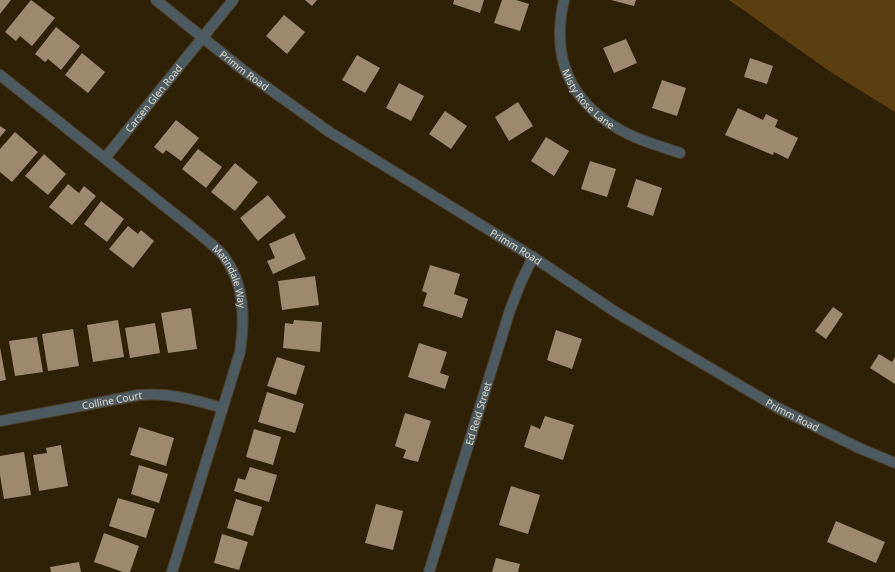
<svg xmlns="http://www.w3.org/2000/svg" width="895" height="572" font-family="'Noto Sans',sans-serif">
<rect width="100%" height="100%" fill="#2f2008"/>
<path fill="#5b3f11" d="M729 0H895V112L832 73Z"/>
<path fill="#9c8970" d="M0 0H11L0 14Z
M31 0 55 18 32 46 20 36 16 41 5 32Z
M305 0H317L312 6Z
M454 0H484L480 13 453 4Z
M502 0H516L529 4 520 31 494 23Z
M611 0H636L634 6Z
M284 15 305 32 287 54 266 36Z
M56 27 80 46 61 70 48 59 45 62 35 54Z
M626 39 637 63 614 73 603 48Z
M82 53 105 72 88 93 65 75Z
M357 55 380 68 365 93 342 80Z
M750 58 773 66 767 84 744 77Z
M662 80 686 88 677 116 652 108Z
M399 83 424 96 411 121 386 108Z
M518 102 533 126 509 141 495 117Z
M738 108 763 120 766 114 778 120 775 127 798 138 788 159 774 152 773 155 725 135Z
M445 111 467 126 451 149 429 134Z
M176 120 199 138 181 161 166 150 163 154 154 147Z
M0 126 6 130 0 137Z
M15 132 38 152 12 182 0 172V149Z
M546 137 569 151 554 176 531 161Z
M198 149 222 167 206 188 182 169Z
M44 154 66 174 48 195 25 176Z
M590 161 616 169 607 197 581 189Z
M235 163 258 182 235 211 211 192Z
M636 179 662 188 653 216 627 207Z
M68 184 79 193 84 186 96 196 72 225 49 207Z
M268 195 286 217 258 241 240 218Z
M101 201 124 219 107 242 84 224Z
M128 226 138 234 141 230 154 241 133 268 109 249Z
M294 233 306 259 273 274 267 261 275 258 269 244Z
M430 265 460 274 454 294 468 299 462 318 423 306 427 293 422 291Z
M315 276 319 305 282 310 278 281Z
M833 307 843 314 826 339 815 331Z
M191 308 197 349 168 353 161 313Z
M118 320 124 357 93 362 87 325Z
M294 320 322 322 320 352 283 348 285 323 293 324Z
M155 323 160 353 130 358 125 328Z
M73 329 79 366 48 371 42 334Z
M556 330 582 339 572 369 547 360Z
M37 337 43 372 15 376 9 341Z
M419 343 447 352 440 373 449 376 445 389 408 377Z
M0 347 6 380 0 381Z
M879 354 892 362 895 357V384L870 368Z
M277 357 305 366 296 395 267 386Z
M267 392 304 404 295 433 258 422Z
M405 413 431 421 418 462 403 458 406 450 395 446Z
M545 416 574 425 563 460 524 447 531 425 540 429Z
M139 427 174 438 166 466 130 455Z
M254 429 281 437 273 465 246 457Z
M61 445 68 486 39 491 33 455 47 453 46 448Z
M24 452 31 495 4 499 0 475V456Z
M139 465 168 474 159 503 131 494Z
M250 467 277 475 269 502 234 491 238 478 245 480Z
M511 486 540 495 528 534 499 525Z
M118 498 155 509 146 538 109 526Z
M236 499 262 507 253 536 227 528Z
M376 504 403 511 393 550 365 543Z
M836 521 885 542 876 563 827 542Z
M104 533 139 546 130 572H123L94 562Z
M222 534 248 542 239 570 214 563Z
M496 558 520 564 518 572H492Z
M79 562 81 572H51L50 567Z"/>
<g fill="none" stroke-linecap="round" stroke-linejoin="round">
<defs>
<g id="street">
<path id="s1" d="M156 0 243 70 328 131 533 257 617 313 778 408 859 448 895 463"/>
<path id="s2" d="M564 0C550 61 572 106 628 134 644 142 663 147 680 153"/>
<path id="s3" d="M0 75 201 235C207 241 216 247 222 254 245 282 245 317 240 352L172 572"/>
<path id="s4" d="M105 158 233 0"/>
<path id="s5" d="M0 421 139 395C169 392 194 400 223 408"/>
<path id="s6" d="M429 572 510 310 521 282 533 257"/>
</g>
</defs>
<use href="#street" stroke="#4b3d27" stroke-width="12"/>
<use href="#street" stroke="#4d5b61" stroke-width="10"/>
</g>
<g text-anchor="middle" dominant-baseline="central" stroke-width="4" stroke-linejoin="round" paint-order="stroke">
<g font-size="10" fill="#e1d7c9" stroke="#120b03">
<text stroke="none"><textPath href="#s1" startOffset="113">Primm Road</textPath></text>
<text stroke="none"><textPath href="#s2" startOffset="108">Misty Rose Lane</textPath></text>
<text stroke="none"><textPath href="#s4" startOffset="77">Carsen Glen Road</textPath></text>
<text stroke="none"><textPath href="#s1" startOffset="437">Primm Road</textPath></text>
<text stroke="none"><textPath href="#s3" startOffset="309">Matindale Way</textPath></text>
<text stroke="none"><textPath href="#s5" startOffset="114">Colline Court</textPath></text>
<text stroke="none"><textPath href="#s6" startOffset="166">Ed Reid Street</textPath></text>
<text stroke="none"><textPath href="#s1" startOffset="761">Primm Road</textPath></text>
</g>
</g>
</svg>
